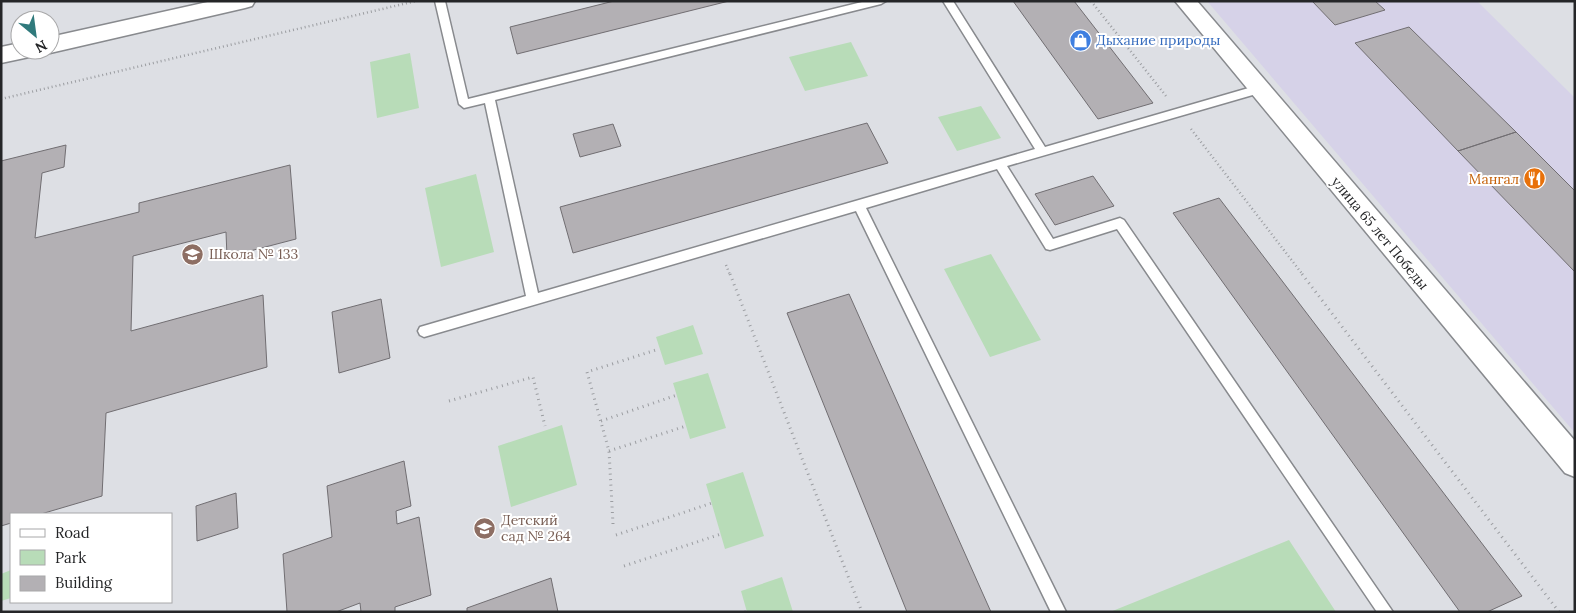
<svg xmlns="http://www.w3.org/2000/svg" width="1576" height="613" font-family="Lora,serif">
<rect width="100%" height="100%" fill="#dddfe4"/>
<path fill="#d6d2e8" d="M1207 1H1477L1575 98V433Z"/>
<path fill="#b8dcb8" d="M851 42 868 76 805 91 789 57Z
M410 53 419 108 377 118 370 62Z
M981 106 1001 138 957 151 938 117Z
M476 174 494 252 441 267 425 188Z
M991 254 1041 340 990 357 944 269Z
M693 325 703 354 665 365 656 337Z
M708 373 726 428 690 439 673 383Z
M562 425 577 485 511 507 498 446Z
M743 472 764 536 725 549 706 484Z
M1289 540 1336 612H1110Z
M11 570V598L1 601V574Z
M782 577 793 612H747L741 591Z"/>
<path fill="#b3b0b4" stroke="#716e72" d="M614 1H729L517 54 510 27Z
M1013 1H1074L1153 103 1098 119Z
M1312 1H1375L1385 10 1335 25Z
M1409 27 1516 132 1458 151 1355 43Z
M867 123 888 163 573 253 560 207Z
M613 124 621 146 580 157 573 134Z
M1516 132 1575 191V272L1458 151Z
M66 145 64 167 42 173 35 238 139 212V203L290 165 296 239 227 257 226 232 133 256 131 331 263 295 267 367 106 413 102 496 41 514H11V523L1 526V161Z
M1093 176 1114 206 1055 225 1035 194Z
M1219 198 1522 596 1487 612H1460L1173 213Z
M849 294 991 612H907L787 313Z
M381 299 390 358 339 373 332 312Z
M404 461 411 506 396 511 397 524 419 517 431 595 395 607V612H361L360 603 336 612H287L283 554 332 537 327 486Z
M236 493 238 528 197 541 196 506Z
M551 578 558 612H467V608Z"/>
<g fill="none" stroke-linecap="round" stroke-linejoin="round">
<defs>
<path id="lane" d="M435 1H445L468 99 866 1H886L881 4 495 100 538 293 1035 149 943 1H953L1045 147 1259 85 1263 86 1264 89 1263 92 1007 166 1053 239 1120 218 1124 220 1393 612H1377L1117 229 1050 250 1046 249 997 169 866 208 1066 612H1051L856 211 424 337 420 335 418 331 420 327 526 296 485 103 464 108 459 104Z"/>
<path id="street" d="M212 1H255L252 6 245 8 50 53 42 50H50V37Z
M1175 1H1197L1575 441V477L1565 473Z
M20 43V50H37L34 56 1 63V47Z"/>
</defs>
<use href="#lane" stroke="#888a8e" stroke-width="3"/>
<use href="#street" stroke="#888a8e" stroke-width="3"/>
<path stroke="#9b9da1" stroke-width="2.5" stroke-dasharray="1 3" stroke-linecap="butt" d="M1091 1 1166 96
M1 99 416 1
M1191 129 1303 275
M726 265 730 275"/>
<path stroke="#9b9da1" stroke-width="3" stroke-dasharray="1 4.5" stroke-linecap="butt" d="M730 274 862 612
M1302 274 1559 612
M449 401 533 377 545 426
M601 421 677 395
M609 451 686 426
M613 524 609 451 587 372 659 349
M616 535 712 503
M624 566 721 534
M745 612 747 611"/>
<use href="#lane" fill="#fff" fill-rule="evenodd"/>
<use href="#street" fill="#fff" fill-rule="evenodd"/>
</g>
<defs>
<symbol id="shop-disc" viewBox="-11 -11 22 22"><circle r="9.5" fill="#3f7fe0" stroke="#fff"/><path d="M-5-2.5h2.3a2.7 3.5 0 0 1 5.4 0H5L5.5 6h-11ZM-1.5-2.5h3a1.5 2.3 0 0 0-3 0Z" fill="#fff"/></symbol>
<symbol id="restaurant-disc" viewBox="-11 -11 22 22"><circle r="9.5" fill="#e8710a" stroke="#fff"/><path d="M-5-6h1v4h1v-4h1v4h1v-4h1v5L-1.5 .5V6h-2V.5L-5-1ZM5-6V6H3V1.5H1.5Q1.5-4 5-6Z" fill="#fff"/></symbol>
<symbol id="school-disc" viewBox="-11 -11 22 22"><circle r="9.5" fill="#8d6e63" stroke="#fff"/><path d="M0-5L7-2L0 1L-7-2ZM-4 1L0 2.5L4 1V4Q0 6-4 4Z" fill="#fff"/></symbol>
</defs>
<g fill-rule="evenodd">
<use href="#shop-disc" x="1068" y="28" width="25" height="25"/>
<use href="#restaurant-disc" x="1522" y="166" width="25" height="25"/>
<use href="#school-disc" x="180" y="242" width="25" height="25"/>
<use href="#school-disc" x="472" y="516" width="25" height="25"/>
</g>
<g text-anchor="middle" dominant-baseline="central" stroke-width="4" stroke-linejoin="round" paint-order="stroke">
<g font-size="14" fill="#366cbe" stroke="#fff" text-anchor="start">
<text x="1096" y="40">Дыхание природы</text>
</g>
<g font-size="14" fill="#c56008" stroke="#fff" text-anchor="end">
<text x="1519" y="179">Мангал</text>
</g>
<g font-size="14" fill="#252628" stroke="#fff">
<text transform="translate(1380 233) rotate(50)">улица 65 лет Победы</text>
</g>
<g font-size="14" fill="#785e54" stroke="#fff" text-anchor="start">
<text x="209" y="254">Школа № 133</text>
<text x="501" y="520">Детский<tspan x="501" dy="16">сад № 264</tspan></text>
</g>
</g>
<rect width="1576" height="613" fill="none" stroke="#252628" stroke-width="5"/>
<rect x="10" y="513" width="162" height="90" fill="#ffffff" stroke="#a8a8a9"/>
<rect x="20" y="529" width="25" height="8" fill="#ffffff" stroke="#a8a8a9"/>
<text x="55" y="538" font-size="15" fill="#252628">Road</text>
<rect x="20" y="550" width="25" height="15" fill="#b8dcb8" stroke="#a8a8a9"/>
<text x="55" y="563" font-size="15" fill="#252628">Park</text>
<rect x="20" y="576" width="25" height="15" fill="#b3b0b4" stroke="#a8a8a9"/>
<text x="55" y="588" font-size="15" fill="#252628">Building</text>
<g transform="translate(35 35) rotate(151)"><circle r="24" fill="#ffffff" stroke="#a8a8a9"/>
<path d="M0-4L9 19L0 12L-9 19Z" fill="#307a7c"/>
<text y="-8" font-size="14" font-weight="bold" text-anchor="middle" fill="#252628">N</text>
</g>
</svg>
